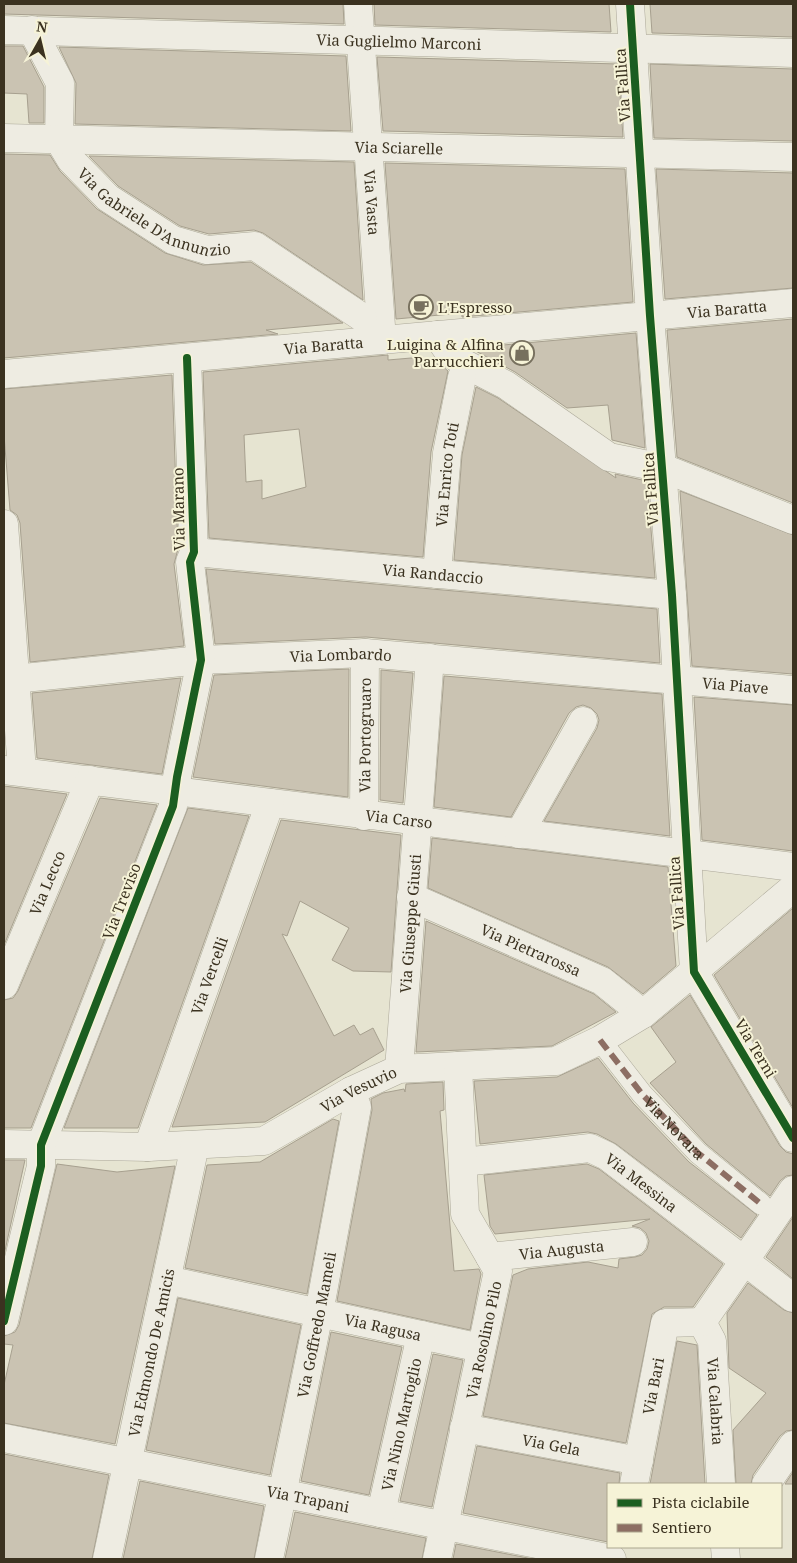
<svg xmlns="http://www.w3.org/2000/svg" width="797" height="1563" font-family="'Noto Serif',serif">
<rect width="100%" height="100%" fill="#e6e4d1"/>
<path fill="#cac3b2" stroke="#a7a08f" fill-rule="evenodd" d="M4 4H343L344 24 4 14Z
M374 4H609L611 32 375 25Z
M650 4H793V37L652 33Z
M4 46H23L44 87V123H29L27 94 4 93Z
M59 47 346 56 351 131 75 124 76 83Z
M377 57 618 64 623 137 383 131Z
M650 64 793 69V141L654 138Z
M4 154 50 155 60 171 97 209 165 253 203 265 251 262 343 323 266 330 278 334 4 358Z
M89 156 354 162 363 300 263 233 254 230 209 234 180 226 118 186Z
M385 163 625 169 633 302 462 317V313L396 319Z
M656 169 793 173V288L665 299Z
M793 319V503L677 457 667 330Z
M636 333 645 448 612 440 608 405 567 408 515 372 470 348Z
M388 355V360L411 358 441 365 448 371 431 452 423 557 209 538 203 372ZM299 429 306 487 262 499V480L246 482 244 435Z
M172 375 178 549 174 564 184 646 30 662 20 523 17 515 10 510 4 435V389Z
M476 387 498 398 616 478 615 474 647 481 655 578 454 560 462 455Z
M680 491 793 535V674L692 666Z
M206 569 657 609 660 663 366 637 215 644Z
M349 669 348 797 193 777 214 675Z
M381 670 413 673 403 803 380 800Z
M444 676 662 694 670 836 544 821 597 728 599 720 597 714 591 708 583 705 576 707 569 713 511 817 434 807Z
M181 678 162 774 37 758 32 693Z
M694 697 793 705V851L702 840Z
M4 786 67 794 4 945Z
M100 798 157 805 31 1128H4V1000L13 998 18 991Z
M188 808 249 816 138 1128H64Z
M281 820 401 835 391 972 353 971 332 960 349 928 300 901 287 936 282 934 334 1036 354 1025 360 1035 373 1028 384 1050 265 1122 172 1127Z
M432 838 668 867 676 966 643 994 608 967 428 888Z
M793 908V1108L714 975Z
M426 921 594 994 616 1012 552 1046 416 1052Z
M690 995 780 1146 786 1152 793 1154V1175L786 1176 780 1181 770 1196 706 1144 650 1083 676 1062 651 1027Z
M598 1058 633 1103 689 1162 757 1215 741 1238 616 1144 597 1134 588 1132 480 1144 474 1081 557 1077Z
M443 1082 444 1110 440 1111 454 1271 479 1269 481 1274 470 1330 337 1301 372 1110 371 1099 383 1093 404 1089 405 1092 406 1084Z
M333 1119 339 1121 307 1294 185 1268 207 1165 260 1162Z
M4 1160H25L4 1255Z
M57 1164 117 1172 175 1166 115 1444 4 1423V1385L13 1345 4 1344V1336L15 1332 19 1325Z
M587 1164 599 1169 723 1264 693 1307H664L652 1314 626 1443 483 1416 513 1275 528 1269 588 1262 618 1268 619 1259 635 1257 642 1255 647 1249 649 1241 646 1233 640 1228 632 1226 650 1219 495 1234 490 1226 484 1175Z
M793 1217V1279L766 1257Z
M748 1283 784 1310 793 1313V1430L786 1431 780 1436 753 1475 751 1484H736L733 1430 766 1393 729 1368 727 1313Z
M178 1298 301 1325 270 1475 146 1450Z
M331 1332 402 1347 369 1495 301 1481Z
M677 1341 697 1345 705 1484H650Z
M433 1354 463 1360 432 1507 400 1501Z
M477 1446 620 1473 619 1484H608V1542L463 1513Z
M4 1454 109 1475 92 1559H4Z
M793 1472V1484H785Z
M140 1481 264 1506 254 1559H123Z
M295 1512 426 1538 422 1559H285Z
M456 1544 533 1559H453Z"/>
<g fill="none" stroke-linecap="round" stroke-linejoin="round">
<defs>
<path id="pedestrian" d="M600 1040 642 1094 698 1153 761 1204"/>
<g id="minor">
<path id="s1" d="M358 4 382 340"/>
<path d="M630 4 650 316 672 595 694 972 793 1138"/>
<path id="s2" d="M4 30 793 53"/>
<path id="s3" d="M32 30 60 83 59 140 71 160 108 198 173 240 207 250 255 246 363 318"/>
<path id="s4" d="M4 138 793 157"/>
<path d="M437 335 448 351 465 364 506 385 609 457 663 468 793 520"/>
<path id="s5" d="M4 374 793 303"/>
<path d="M4 524 22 771"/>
<path id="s6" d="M194 552 672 595"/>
<path id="s7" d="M437 574 447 453 462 377"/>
<path id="s8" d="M4 680 201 660 365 653 793 690"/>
<path id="s9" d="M4 770 793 867"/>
<path id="s10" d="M364 816 365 653"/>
<path d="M519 834 583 721"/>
<path id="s11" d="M411 897 602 981 643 1014"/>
<path id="s12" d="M4 985 90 780"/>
<path id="s13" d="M399 1069 430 658"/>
<path id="s14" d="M4 1144 148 1147 264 1141 351 1091 399 1069 556 1061 600 1040 643 1014 793 888"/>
<path id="s15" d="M148 1147 270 803"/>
<path id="s16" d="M463 1162 590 1148 607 1156 793 1298"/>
<path id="s17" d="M490 1257 633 1242"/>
<path id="s18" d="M167 1280 481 1348"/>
<path d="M4 1321 41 1166V1145L173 806 177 777 201 660 190 562 194 552 187 358"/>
<path id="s19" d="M702 1322 712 1341 721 1484"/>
<path d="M702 1322 793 1190"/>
<path id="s20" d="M464 1428 639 1461"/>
<path id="s21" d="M4 1438 612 1559"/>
<path id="s22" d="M634 1484 665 1323 702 1322"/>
<path d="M766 1484 793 1445"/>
<path id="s23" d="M381 1513 421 1335"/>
<path d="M725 1547 726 1559"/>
<path id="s24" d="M107 1559 195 1145"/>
<path id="s25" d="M269 1559 319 1313 357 1107 351 1091"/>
<path id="s26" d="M437 1559 498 1271 465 1214 458 1066"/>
</g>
</defs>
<use href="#pedestrian" stroke="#aca899" stroke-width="22"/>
<use href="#minor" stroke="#aca899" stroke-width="29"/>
<use href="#pedestrian" stroke="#eeece2" stroke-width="21"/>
<use href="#minor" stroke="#eeece2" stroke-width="28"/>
<path stroke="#8d6e63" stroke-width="6" stroke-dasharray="12 6" stroke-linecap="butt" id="s27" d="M600 1040 642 1094 698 1153 761 1204"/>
<defs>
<path id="cycleway" d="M630 4 650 316 672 595 694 972 793 1138
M4 1321 41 1166V1145L173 806 177 777 201 660 190 562 194 552 187 358"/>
</defs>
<use href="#cycleway" stroke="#f6f3d7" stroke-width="11"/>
<use href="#cycleway" stroke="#1b5e20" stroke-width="8"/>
</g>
<defs>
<symbol id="cafe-ring" viewBox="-11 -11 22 22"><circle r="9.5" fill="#f6f3d7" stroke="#77705e" stroke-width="1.5"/><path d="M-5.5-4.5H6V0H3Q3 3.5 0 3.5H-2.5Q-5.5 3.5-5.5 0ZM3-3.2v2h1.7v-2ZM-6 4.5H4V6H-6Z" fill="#77705e"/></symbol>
<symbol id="shop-ring" viewBox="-11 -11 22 22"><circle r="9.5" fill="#f6f3d7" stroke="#77705e" stroke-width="1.5"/><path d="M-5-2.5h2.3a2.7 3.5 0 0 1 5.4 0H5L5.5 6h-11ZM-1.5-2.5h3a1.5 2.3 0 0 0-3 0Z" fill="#77705e"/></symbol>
</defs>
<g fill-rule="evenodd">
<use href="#cafe-ring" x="407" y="293" width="28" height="28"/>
<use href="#shop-ring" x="508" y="339" width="28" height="28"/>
</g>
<g text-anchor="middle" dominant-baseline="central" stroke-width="4" stroke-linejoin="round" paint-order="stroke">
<g font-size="15" fill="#3b3220" stroke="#f6f3d7">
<text stroke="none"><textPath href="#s2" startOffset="395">Via Guglielmo Marconi</textPath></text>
<text transform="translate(622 85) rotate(-94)">Via Fallica</text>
<text stroke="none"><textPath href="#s4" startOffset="395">Via Sciarelle</textPath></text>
<text stroke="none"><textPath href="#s1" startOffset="199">Via Vasta</textPath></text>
<text stroke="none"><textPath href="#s3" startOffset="242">Via Gabriele D'Annunzio</textPath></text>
<text stroke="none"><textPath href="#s5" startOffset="726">Via Baratta</textPath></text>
<text stroke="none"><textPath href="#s5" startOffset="321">Via Baratta</textPath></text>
<text stroke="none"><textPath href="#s7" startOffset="100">Via Enrico Toti</textPath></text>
<text transform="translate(650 489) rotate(-94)">Via Fallica</text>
<text transform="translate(178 509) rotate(-91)">Via Marano</text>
<text stroke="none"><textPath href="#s6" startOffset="240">Via Randaccio</textPath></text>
<text stroke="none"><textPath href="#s8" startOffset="338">Via Lombardo</textPath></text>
<text stroke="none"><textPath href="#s8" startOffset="734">Via Piave</textPath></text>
<text stroke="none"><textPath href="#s10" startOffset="81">Via Portogruaro</textPath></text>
<text stroke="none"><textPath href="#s9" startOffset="398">Via Carso</textPath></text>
<text stroke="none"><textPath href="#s12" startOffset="111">Via Lecco</textPath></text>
<text transform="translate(676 893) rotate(-94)">Via Fallica</text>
<text transform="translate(121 901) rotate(-69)">Via Treviso</text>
<text stroke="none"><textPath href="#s13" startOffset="146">Via Giuseppe Giusti</textPath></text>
<text stroke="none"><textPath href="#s11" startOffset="131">Via Pietrarossa</textPath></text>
<text stroke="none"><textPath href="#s15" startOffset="182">Via Vercelli</textPath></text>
<text transform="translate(756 1048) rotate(59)">Via Terni</text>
<text stroke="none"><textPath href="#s14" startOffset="368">Via Vesuvio</textPath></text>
<text stroke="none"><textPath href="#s27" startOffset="115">Via Novara</textPath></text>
<text stroke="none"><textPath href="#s16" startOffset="190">Via Messina</textPath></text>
<text stroke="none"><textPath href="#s17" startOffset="72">Via Augusta</textPath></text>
<text stroke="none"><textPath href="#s25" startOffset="239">Via Goffredo Mameli</textPath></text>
<text stroke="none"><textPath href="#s18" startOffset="221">Via Ragusa</textPath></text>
<text stroke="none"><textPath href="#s26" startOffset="224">Via Rosolino Pilo</textPath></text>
<text stroke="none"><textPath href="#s24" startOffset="211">Via Edmondo De Amicis</textPath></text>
<text stroke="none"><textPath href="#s22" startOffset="100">Via Bari</textPath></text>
<text stroke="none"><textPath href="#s19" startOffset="82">Via Calabria</textPath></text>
<text stroke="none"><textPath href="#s23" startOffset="91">Via Nino Martoglio</textPath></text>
<text stroke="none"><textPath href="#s20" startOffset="89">Via Gela</textPath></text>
<text stroke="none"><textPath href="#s21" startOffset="310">Via Trapani</textPath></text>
</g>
<g font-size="15" fill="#3b3220" stroke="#f6f3d7" text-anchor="start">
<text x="438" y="307">L'Espresso</text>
<text x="504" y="344" text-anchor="end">Luigina &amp; Alfina<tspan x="504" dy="17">Parrucchieri</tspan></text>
</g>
</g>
<rect width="797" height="1563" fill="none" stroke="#3b3220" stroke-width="10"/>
<rect x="607" y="1483" width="175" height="65" fill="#f6f3d7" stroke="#aba68e"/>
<rect x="617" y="1499" width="25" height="8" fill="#1b5e20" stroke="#aba68e"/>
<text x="652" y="1508" font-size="15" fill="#3b3220">Pista ciclabile</text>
<rect x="617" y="1524" width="25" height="8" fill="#8d6e63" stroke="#aba68e"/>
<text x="652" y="1533" font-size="15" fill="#3b3220">Sentiero</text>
<g transform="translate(40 40) rotate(8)" stroke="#f6f3d7" stroke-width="4" paint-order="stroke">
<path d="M0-4L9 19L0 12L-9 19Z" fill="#3b3220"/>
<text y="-8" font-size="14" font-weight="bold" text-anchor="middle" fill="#3b3220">N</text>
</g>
</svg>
